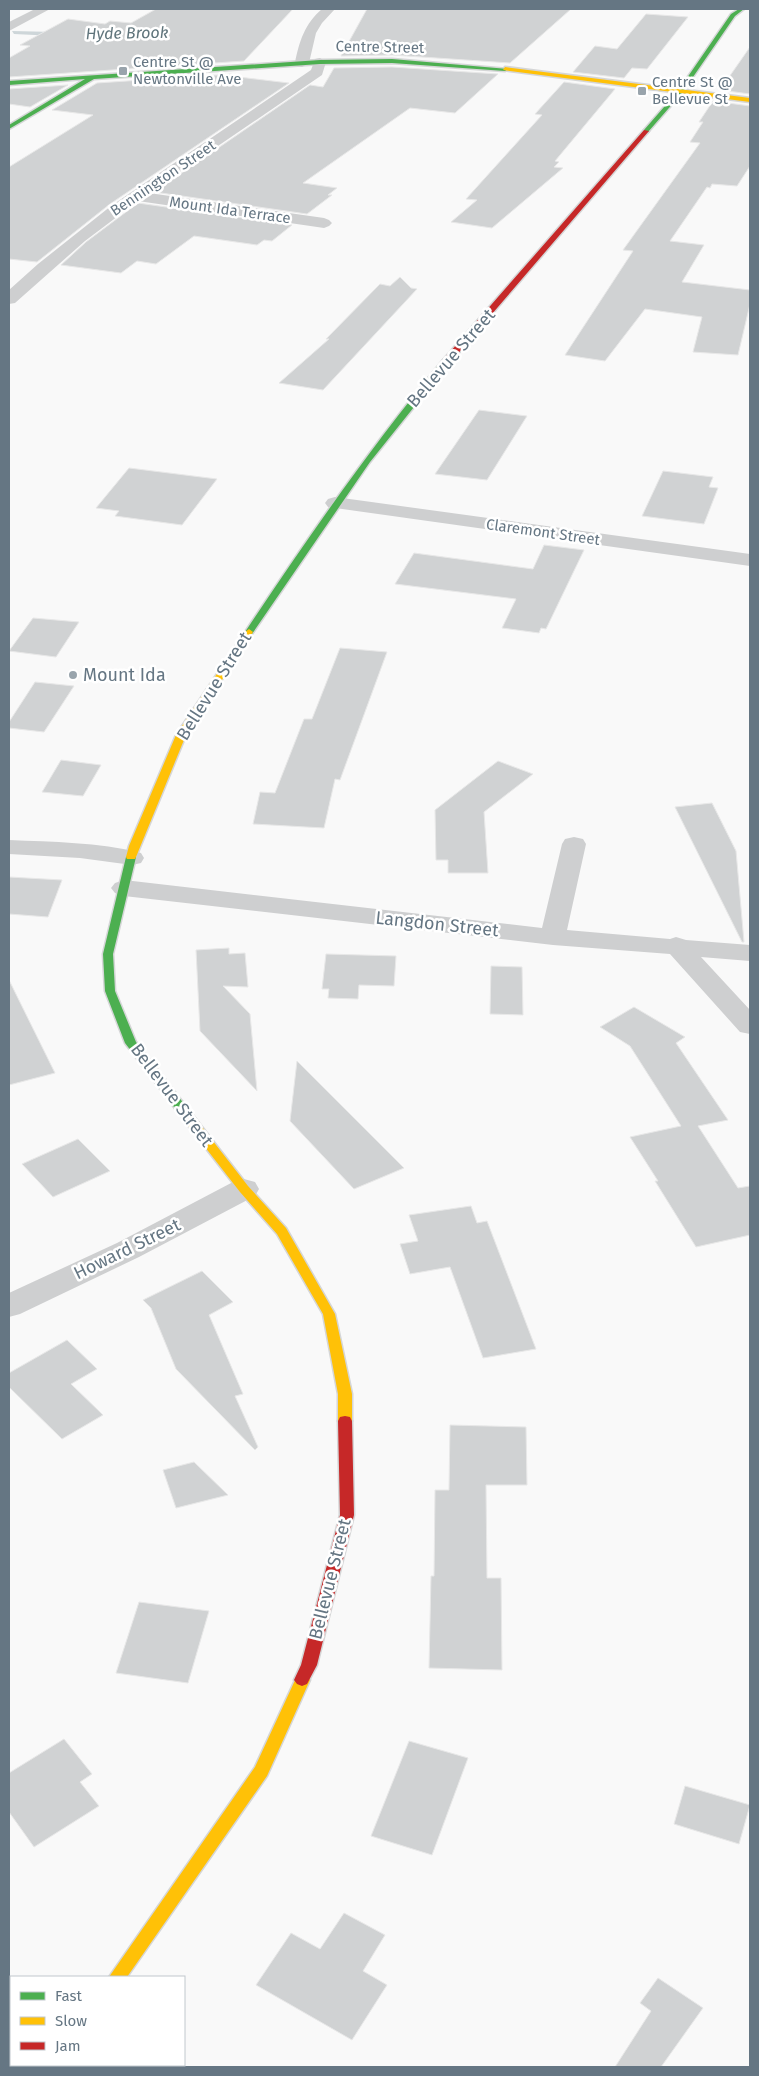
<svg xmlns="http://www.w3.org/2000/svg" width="759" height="2076" font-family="'Fira Sans',sans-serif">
<rect width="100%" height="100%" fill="#f9f9f9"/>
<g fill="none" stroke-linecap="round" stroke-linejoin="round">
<path fill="#ced6d9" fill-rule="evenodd" d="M12 31 55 32 58 34 55 36 14 34Z"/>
</g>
<path fill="#d0d2d3" stroke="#e8e8e8" d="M156 9H293L244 61 9 77V58L30 46 20 45 68 19 105 24 110 21 131 23Z
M367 9H571L510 63 392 55 341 56Z
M646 14 688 17 647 69 632 68 624 78 573 72 595 46 617 49Z
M750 47V94L720 90Z
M392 67 498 74 455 113 410 108 303 183 337 188 328 195H332L307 214 154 192 310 85 323 87 334 68Z
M232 74 230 76 289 83 110 204 37 262 9 259V167L93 115 52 110 97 83Z
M564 82 615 89 555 161 559 162 554 167 563 168 492 228 451 222 477 200 466 199 542 115 535 114Z
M68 85 30 107 9 104V89Z
M713 101 750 106V166L737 186 712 184 710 188 707 187 670 241 704 245 682 282 750 290V304L738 355 693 352 702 317 645 309 605 361 565 355 633 251 623 250 700 143 690 142 703 122H699Z
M138 203 292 225 272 241 264 240 257 245 194 236 156 264 137 261 121 273 61 265 86 242Z
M400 277 411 288 417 289 323 390 279 383 329 339H326L380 284 390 286Z
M479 410 527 416 487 480 435 474Z
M129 468 217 479 182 525 115 516 119 511 96 508Z
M663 471 713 477 709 487 718 488 704 524 642 516Z
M544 545 584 550 546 629 541 628 539 633 502 628 516 599 395 584 414 553 533 569Z
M33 618 79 622 56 657 9 651Z
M340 648 387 652 340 780 335 779 324 828 253 824 260 792 275 793 304 719H312Z
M35 682 74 686 44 732 9 728V722Z
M61 760 101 765 83 796 42 792Z
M498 761 533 774 484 812 488 873H448V860H436L435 810Z
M712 803 736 851 744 942H742L675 807Z
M9 877 62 880 48 917 9 914Z
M229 948V954L245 953 248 987 223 986 250 1014 257 1091 200 1031 196 950Z
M326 954 396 956 394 986 359 985 358 999 328 998 329 989H322Z
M491 966 522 967 523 1015 490 1014Z
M9 980 55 1073 9 1085Z
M634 1007 685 1037 676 1043 728 1120 698 1126 738 1188 750 1186V1235L696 1247 655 1181H658L630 1137 681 1126 630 1046 600 1027Z
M297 1061 404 1168 354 1189 290 1121Z
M78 1139 110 1171 53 1197 22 1164Z
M471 1206 477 1223 487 1221 536 1349 483 1358 450 1267 410 1274 400 1244 418 1241 409 1215Z
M202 1271 233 1302 209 1315 243 1394 235 1396 258 1447 255 1450 176 1369 151 1308 143 1300Z
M67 1340 97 1369 71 1384 103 1415 62 1439 9 1387V1373Z
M450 1425 526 1427 527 1485H486L487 1578H501L502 1670 429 1668 431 1576H434L435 1490H449Z
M194 1462 228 1495 176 1508 163 1470Z
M139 1602 209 1611 188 1683 116 1673Z
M64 1739 92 1774 80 1782 99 1806 34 1847 9 1812V1773Z
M409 1741 468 1758 432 1855 371 1836Z
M685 1786 750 1805 739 1844 674 1824Z
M344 1913 385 1935 363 1971 387 1985 352 2040 256 1985 291 1933 320 1949Z
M658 1978 703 2008 661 2067H615L651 2011 640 2003Z"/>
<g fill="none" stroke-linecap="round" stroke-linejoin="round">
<defs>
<path id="fast" d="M739 9H744L735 16 682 93 648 132H644V130L678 91 731 14Z
M392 59 508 69 505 71 392 63 320 64 94 79 9 129V125L85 79 9 85V81L320 60Z
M443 360 450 362 370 462 252 634H246L245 632C307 539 371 446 443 360Z
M131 854 136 857 113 954 115 991 136 1042 195 1118 197 1121 195 1124H187L125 1043 105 991 103 954 126 857Z"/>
<path id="slow" d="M505 67 750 98V102L503 70Z
M249 629 253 632 186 735 136 857 135 859H127L126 857 129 846 176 735 245 632Z
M191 1117 195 1118 248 1186 286 1228 335 1314 352 1394V1421L350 1425 345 1426 340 1425 338 1421V1394L323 1314 277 1234 240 1192 187 1124 185 1121 187 1118Z
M302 1674 307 1676 310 1680 267 1776 127 1977H109L255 1767 297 1676Z"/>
<path id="jam" d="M644 130 649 131 449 364H443V360Z
M345 1416 350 1417 352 1421 354 1515 317 1665 307 1684 302 1686 297 1684 294 1680 301 1665 340 1515 338 1421 340 1417Z"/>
</defs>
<use href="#fast" stroke="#d5d6d7" stroke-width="3"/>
<use href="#slow" stroke="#d5d6d7" stroke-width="3"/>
<use href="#jam" stroke="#d5d6d7" stroke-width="3"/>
<path fill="#cecfd0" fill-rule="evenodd" d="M35 9H50L9 31V22Z
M322 9H335L322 23 316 33 309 63 302 67 297 66 295 63C299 42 305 23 322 9Z
M320 58 326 62 322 75 149 193 324 218 329 220 332 223 329 226 324 228 138 201 85 241 15 303 9 304V290L38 264 111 206 311 70 315 59Z
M335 497 750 554V566L328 507 325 503 328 499Z
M574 837 583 839 586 844 567 930 670 939 676 937 686 940 750 945V961L701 957 750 1010V1034L740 1032 670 954 553 945 124 896 115 893 111 888 115 883 124 880 542 928 562 844 565 839Z
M9 840C53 842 98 842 141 853L144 858 141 863 132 865 80 858 9 854Z
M244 1179 255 1182 259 1189 255 1196 139 1257 20 1314 9 1317V1293L117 1243 233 1182Z
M20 2065H64L63 2067H19Z"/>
<use href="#fast" fill="#4caf50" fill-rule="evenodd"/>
<use href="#slow" fill="#ffc107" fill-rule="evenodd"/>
<use href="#jam" fill="#c62828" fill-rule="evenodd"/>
</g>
<g fill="#99a4ac" stroke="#fff" stroke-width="2">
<rect x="118" y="66" width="10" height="10" rx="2.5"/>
<rect x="637" y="86" width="10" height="10" rx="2.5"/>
<circle cx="73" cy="675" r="5"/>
</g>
<g text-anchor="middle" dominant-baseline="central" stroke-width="5" stroke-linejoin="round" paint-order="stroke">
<g font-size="15" fill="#657683" stroke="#fff">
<text transform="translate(380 47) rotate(1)">Centre Street</text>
<text transform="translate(163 178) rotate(-34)">Bennington Street</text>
<text transform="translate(230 210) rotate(8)">Mount Ida Terrace</text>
<text transform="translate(543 532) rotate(8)">Claremont Street</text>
</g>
<g font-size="15" fill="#657683" stroke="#fff" text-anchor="start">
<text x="133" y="62">Centre St @<tspan x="133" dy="17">Newtonville Ave</tspan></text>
<text x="652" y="82">Centre St @<tspan x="652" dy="17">Bellevue St</tspan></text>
</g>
<g font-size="16" font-style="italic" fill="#60757c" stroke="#fff">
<text transform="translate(127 33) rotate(-1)">Hyde Brook</text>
</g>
<g font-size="18" fill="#657683" stroke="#fff">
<text transform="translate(451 358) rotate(-49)">Bellevue Street</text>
<text transform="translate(214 686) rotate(-58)">Bellevue Street</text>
<text transform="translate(437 924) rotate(6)">Langdon Street</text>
<text transform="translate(172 1095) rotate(53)">Bellevue Street</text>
<text transform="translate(127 1249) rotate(-26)">Howard Street</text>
<text transform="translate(330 1579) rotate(-76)">Bellevue Street</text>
</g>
<g font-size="18" fill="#657683" stroke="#fff" text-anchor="start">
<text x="83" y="675">Mount Ida</text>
</g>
</g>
<rect width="759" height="2076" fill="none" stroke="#657683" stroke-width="20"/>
<rect x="10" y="1976" width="175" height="90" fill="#ffffff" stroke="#c1c8cd"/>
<rect x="20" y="1992" width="25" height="8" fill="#4caf50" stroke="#c1c8cd"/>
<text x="55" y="2001" font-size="15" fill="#657683">Fast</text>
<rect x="20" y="2017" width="25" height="8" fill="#ffc107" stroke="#c1c8cd"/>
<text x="55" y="2026" font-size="15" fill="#657683">Slow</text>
<rect x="20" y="2042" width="25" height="8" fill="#c62828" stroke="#c1c8cd"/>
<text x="55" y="2051" font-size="15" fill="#657683">Jam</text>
</svg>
